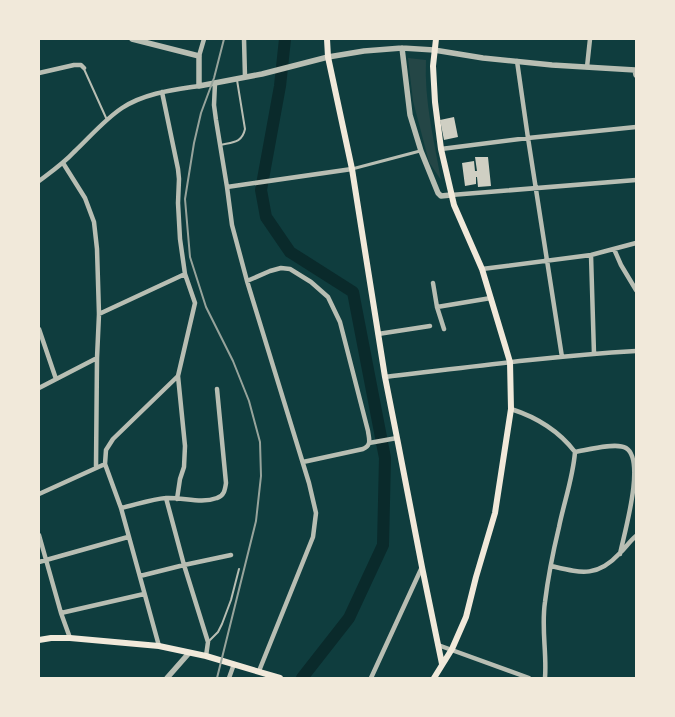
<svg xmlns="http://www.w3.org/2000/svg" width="675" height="717" font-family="'Public Sans',sans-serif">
<rect width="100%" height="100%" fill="#0f3d3e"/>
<path fill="#244646" d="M408 58 426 60C424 100 434 140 441 180L429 162 413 101Z"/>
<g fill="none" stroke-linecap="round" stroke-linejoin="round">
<path stroke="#0a2a2b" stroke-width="12" d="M285 39 280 86 261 190 266 217 290 252 353 292 385 458 383 545 349 618 302 678"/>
</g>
<path fill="#cfcfc3" d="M454 117 458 137 444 140 440 120Z
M475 157H488L491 186 478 187 477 177H476V184L465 186 462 163 474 161 475 171H477Z"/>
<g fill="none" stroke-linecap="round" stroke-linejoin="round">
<path stroke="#b8beb3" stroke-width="2" d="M84 69 107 120
M220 145C233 142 242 143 245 129L237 80
M209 641 218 632 222 624 231 600 239 569"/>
<path stroke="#b8beb3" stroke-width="3" d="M352 169 420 151"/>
<path stroke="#b8beb3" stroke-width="4.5" d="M244 39 245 77
M199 56 204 39
M517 61 528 138 562 357
M587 67 590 39
M39 73 74 65H81L84 68
M215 83 214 105 216 120 227 187 232 225 247 281 309 483 316 513 313 537 259 671
M162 92 178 169 179 179 178 203 180 239 185 274 195 303 178 376 185 446 184 467 180 479 177 499
M441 149 528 138 636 127
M63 163 85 198 94 222 97 249 99 314 97 358 96 467
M39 181C51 172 64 163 74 152 90 137 104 120 122 108 145 93 173 90 199 86
M227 187 352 169
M451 195 636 180
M614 249 621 265 636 290
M591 255 594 354
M482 269 591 255 636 243
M247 281 270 271 281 268 290 269 311 282 328 297 340 322 368 431C369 439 372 445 363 449L303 462
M433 283 437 307 491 298
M437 307 444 329
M99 314 185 274
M39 329 56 379
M378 334 430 326
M385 377C469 367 552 356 636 351
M39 388 97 358
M511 409C536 417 559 431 575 452 573 478 564 502 559 527 553 552 548 577 545 602 541 628 547 653 545 678
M369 443 397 438
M575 452C587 450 616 442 626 448 646 460 624 534 620 554
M39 494 105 464
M166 498 184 565 208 642 206 656
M121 508C135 505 152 499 166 498 183 497 201 504 217 498 224 496 225 490 226 483L217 389
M39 535 61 613 70 638
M39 562 128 537
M551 566C581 573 597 578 620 553 626 547 630 541 636 536
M140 576 184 565 231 555
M61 613 144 594
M438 645 529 678
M159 646 121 508 105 464 106 450 113 439 178 376
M229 678 234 664
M371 678 422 567"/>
<path stroke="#b8beb3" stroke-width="5.5" d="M132 39 199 56V86L262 74 328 57 364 51 402 48 434 50 483 58 552 65 635 70 636 75
M402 48 410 115 421 151 438 193 441 196 451 195
M167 678 189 653"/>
<path stroke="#f1e9da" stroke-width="6" d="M327 39 328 57 352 169 385 377 398 443 422 567 442 664
M39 640 51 638H70L159 646 206 656 280 678
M434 678 452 649 466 617 476 577 495 513 511 409 510 362 482 269 454 205 441 149 435 102 433 66 436 39"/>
<path stroke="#97a49c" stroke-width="2" d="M217 678 256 521 261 476 260 442 249 401 233 361 206 307 190 257 185 199 194 143 201 113 214 78 224 39"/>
</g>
<rect width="675" height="717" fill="none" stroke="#f1e9da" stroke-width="80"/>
</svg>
